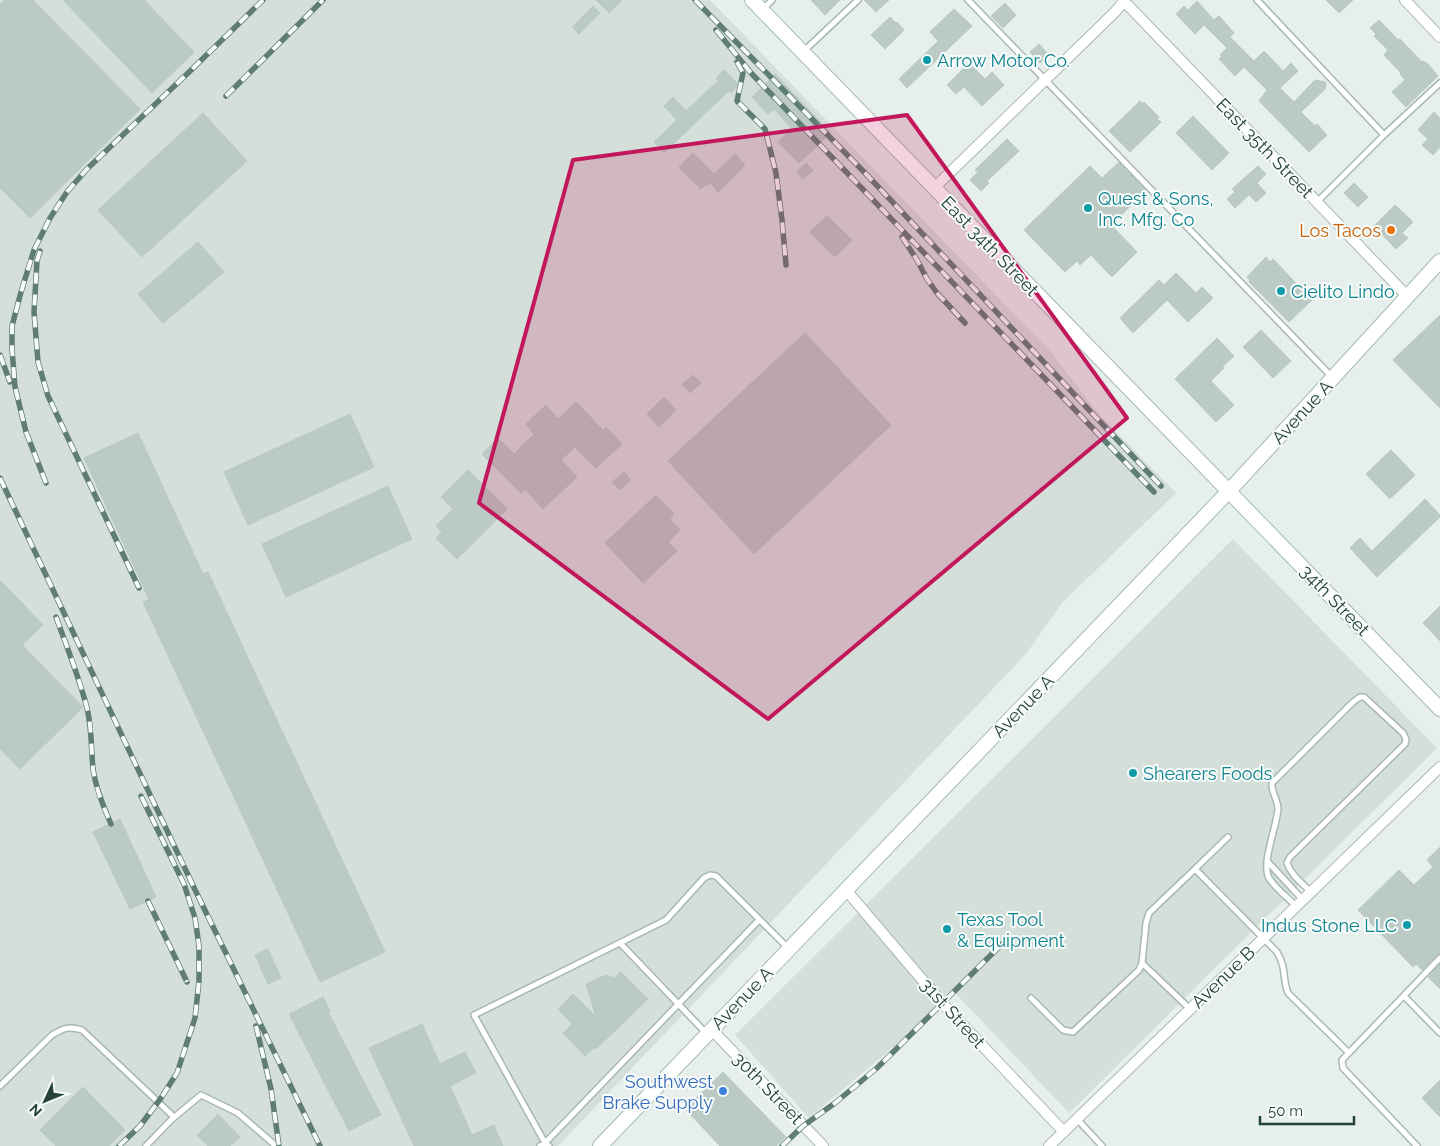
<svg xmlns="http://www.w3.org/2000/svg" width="1440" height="1146" font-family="Raleway,sans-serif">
<rect width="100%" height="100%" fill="#e6efeb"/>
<path fill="#d4dfda" d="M0 0H710L1051 352 1098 413 1176 493 1062 603 1026 654 558 1146H0Z
M1233 539 1437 748 1069 1113 956 994 809 1118 735 1035Z"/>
<path fill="#bbcac4" stroke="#b8c9c2" d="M5 0H33L140 109 30 218 0 188V5Z
M63 0H144L194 52 152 93Z
M596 0H622L609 13Z
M811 0H840L825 15Z
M864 0H889L876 12Z
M1326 0H1353L1339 13Z
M1197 1 1214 20 1219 16 1234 33 1230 37 1254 61 1264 51 1283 71 1291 63 1298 71 1280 88 1294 102 1315 80 1326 82 1325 89 1301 112 1315 126 1317 124 1327 135 1309 152 1259 101 1267 90 1244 67 1235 76 1219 59 1222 56 1220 55 1227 48 1204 25 1195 34 1176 14 1184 6 1188 10Z
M1005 3 1016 15 1003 28 991 16Z
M593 6 600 13 579 34 572 27Z
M954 9 972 26 907 88 899 79 938 41 930 32Z
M890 17 896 23 897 22 904 30 885 49 871 35Z
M1379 20 1398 40 1400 39 1422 62 1423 61 1428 64 1438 76 1406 107 1392 92 1405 80 1400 74 1401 73 1384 55 1388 50 1374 36 1376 34 1370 28Z
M1039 44 1049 55 1040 63 1030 52Z
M969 63 985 79 992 72 1004 85 982 106 964 87 956 94 947 85Z
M724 70 739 85 731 93 729 91 720 99 664 153 654 142 677 120 664 106 673 97 686 111 718 81 716 78Z
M775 74 831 133 799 163 778 142 792 129 774 109 768 114 752 97Z
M1140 101 1143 104 1144 102 1159 117 1157 119 1161 122 1130 152 1109 131Z
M1434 112 1440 118V147L1433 155 1422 145 1428 139 1418 130Z
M203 113 247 161 142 257 98 210Z
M1193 116 1229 153 1212 170 1176 133Z
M1007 139 1019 151 987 181 989 183 981 191 970 180 978 172 975 170Z
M693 153 714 174 735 154 745 165 718 192 710 183 707 186 706 184 701 189 679 167Z
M1119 162 1146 191 1111 225 1137 252 1112 277 1091 255 1080 265 1077 261 1065 272 1024 230 1090 166 1102 178Z
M806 163 813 170 803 179 797 172Z
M1258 166 1266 174 1257 183 1266 193 1256 202 1249 195 1235 208 1227 199 1235 192 1232 189Z
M1354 183 1368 197 1358 207 1344 193Z
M1395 205 1413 222 1402 233 1408 238 1396 249 1374 226Z
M827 216 852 240 835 257 810 232Z
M198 242 224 272 163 323 138 294Z
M1266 257 1270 262 1273 259 1312 300 1289 322 1249 282 1250 281 1247 277Z
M1176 273 1196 293 1202 287 1213 298 1188 322 1167 300 1133 333 1120 318 1159 280 1164 285Z
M1440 315V408L1393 360Z
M1261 330 1291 361 1273 378 1243 347Z
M805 333 891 425 754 554 668 461Z
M1217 338 1234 356 1222 367 1224 368 1211 381 1234 405 1216 422 1175 379Z
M693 375 701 383 690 393 682 384Z
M664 397 676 410 659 427 647 414Z
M576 402 603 430 606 427 622 444 596 468 575 447 561 460 577 477 543 509 525 489 521 493 482 454 498 438 514 454 534 434 526 424 546 405 558 419Z
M350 414 374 467 248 525 224 472Z
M138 433 203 574 208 572 385 952 320 982 143 602 149 599 84 458Z
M1391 450 1415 475 1390 499 1366 474Z
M468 470 507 509 457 559 436 538 442 532 436 526 453 509 441 497Z
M624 472 631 480 620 490 612 482Z
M388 486 412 539 286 597 262 544Z
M656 495 674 514 670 519 680 530 668 542 677 551 643 583 605 543Z
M1425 499 1440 515V517L1377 577 1350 548 1360 538 1372 551Z
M0 580 43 625 22 645 83 707 20 769 0 749Z
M1440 606V641L1423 623Z
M120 819 156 897 130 909 93 832Z
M1440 847V954L1437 955 1422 970 1416 964 1413 967 1358 910 1399 870 1414 885 1433 867 1427 860Z
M268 949 281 978 268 984 255 955Z
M1440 964V989L1428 977Z
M621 972 648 999 596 1049 595 1047 585 1056 563 1033 572 1024 558 1009 573 994 596 1017 586 984 606 975 614 978Z
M323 997 330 1011 328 1012 381 1115 349 1131 289 1014Z
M422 1024 440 1064 465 1052 476 1073 450 1086 472 1135 494 1125 503 1146H414L369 1048Z
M723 1072 786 1137 776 1146H720L685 1109Z
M1440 1080V1117L1422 1098Z
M83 1087 125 1130 109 1146H56L40 1130Z
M218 1114 240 1137 230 1146H208L197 1135Z"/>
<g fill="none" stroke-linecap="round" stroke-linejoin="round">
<defs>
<path id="lane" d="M968 0 1333 378
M1257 0 1384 135
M762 10 772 0
M804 51 858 0
M1317 202 1384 135 1440 83
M1267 861 1303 900
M1195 869 1228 837
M1296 906C1288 898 1275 888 1269 878 1261 863 1277 826 1278 809 1278 800 1271 792 1272 783L1353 702 1360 697H1364L1403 733 1406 739 1405 744 1290 857 1287 863C1291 875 1302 883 1311 892
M759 920 545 1143 474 1015 666 920 704 878 710 875 716 876 789 949
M620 943 707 1034
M1142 963 1190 1009
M1404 996 1440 1033
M1031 998 1063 1030 1073 1032 1139 970 1142 963 1146 923 1149 913 1195 869 1277 952C1287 969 1282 978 1288 993L1349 1053
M0 1086 52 1035C64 1028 68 1026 82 1030L174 1117
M1077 1119 1102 1146
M146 1146 171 1120 201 1095 238 1113 276 1146
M540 1146 545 1143 549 1146
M1417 1146 1343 1068 1342 1060 1440 958"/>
<path id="street" d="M1123 0 1408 297
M1405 0 1440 37
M934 188 1115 12 1125 0
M846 890 942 1003 1064 1132
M712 1030 823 1146
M1049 1146 1440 767"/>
<path id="secondary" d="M752 0 1440 709
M600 1146 1229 491 1440 261"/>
</defs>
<use href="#lane" stroke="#a8b8b2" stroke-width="8"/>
<use href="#street" stroke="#a8b8b2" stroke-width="12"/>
<use href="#secondary" stroke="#a4bbb3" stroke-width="16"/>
<use href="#lane" stroke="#fff" stroke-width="5"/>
<use href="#street" stroke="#fff" stroke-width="10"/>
<use href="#secondary" stroke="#fff" stroke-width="14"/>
<defs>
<path id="rail" d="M695 0 866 174 1161 486
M716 30 751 73 1154 492
M737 62 743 73 737 101 765 129 776 173 782 220 786 265
M226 96 323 0
M902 237 917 260 927 279 937 293 965 323
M40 251 37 261 34 312 38 362 48 396 139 588
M0 355 10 382
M0 478 198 896 320 1146
M46 483 26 432 15 387 12 349V326L21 292 34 250 50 218 67 192 87 169 187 74 263 0
M56 617C67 647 79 677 87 708 92 728 91 749 93 769 96 789 103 806 111 824
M148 901 187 982
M256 1026 271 1089 279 1146
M119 1146 140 1126 161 1098 177 1073 195 1018 199 981V946L195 918 184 884 141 796
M782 1146 803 1126 835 1103 877 1068 1002 944"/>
</defs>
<use href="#rail" stroke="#5f7d75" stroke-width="5.5"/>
<use href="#rail" stroke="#f7fbf9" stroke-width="4" stroke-dasharray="11" stroke-linecap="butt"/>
</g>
<path fill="#c2185b" fill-opacity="0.2" stroke="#c2185b" stroke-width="4" stroke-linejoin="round" d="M907 115 1127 418 768 719 479 503 573 160Z"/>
<g fill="#0f9aa8" stroke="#f7fbf9" stroke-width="2">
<circle cx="927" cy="60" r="5"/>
<circle cx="1088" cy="208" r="5"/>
<circle cx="1281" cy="291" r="5"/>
<circle cx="1133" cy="773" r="5"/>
<circle cx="1407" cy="925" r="5"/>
<circle cx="947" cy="929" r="5"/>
</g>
<circle fill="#e8710a" stroke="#f7fbf9" stroke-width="2" cx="1391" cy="230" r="5"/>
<circle fill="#3f7fe0" stroke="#f7fbf9" stroke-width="2" cx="723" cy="1091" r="5"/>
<g text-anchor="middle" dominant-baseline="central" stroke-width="4" stroke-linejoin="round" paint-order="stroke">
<g font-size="18" fill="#0d838f" stroke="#f7fbf9" text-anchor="start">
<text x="937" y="60">Arrow Motor Co.</text>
<text x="1098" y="198">Quest &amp; Sons,<tspan x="1098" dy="21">Inc. Mfg. Co</tspan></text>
<text x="1291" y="291">Cielito Lindo</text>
<text x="1143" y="773">Shearers Foods</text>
<text x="957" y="919">Texas Tool<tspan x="957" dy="21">&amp; Equipment</tspan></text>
<text x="1397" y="925" text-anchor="end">Indus Stone LLC</text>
</g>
<g font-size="18" fill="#24423a" stroke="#f7fbf9">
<text transform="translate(1265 148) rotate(46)">East 35th Street</text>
<text transform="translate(990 246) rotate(46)">East 34th Street</text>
<text transform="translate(1302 412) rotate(-47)">Avenue A</text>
<text transform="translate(1335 600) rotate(46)">34th Street</text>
<text transform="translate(1023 706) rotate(-46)">Avenue A</text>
<text transform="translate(1223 977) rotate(-44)">Avenue B</text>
<text transform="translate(742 998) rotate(-46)">Avenue A</text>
<text transform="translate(953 1013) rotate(48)">31st Street</text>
<text transform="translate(768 1088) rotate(46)">30th Street</text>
</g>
<g font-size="18" fill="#c56008" stroke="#f7fbf9" text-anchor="end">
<text x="1381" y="230">Los Tacos</text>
</g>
<g font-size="18" fill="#366cbe" stroke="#f7fbf9" text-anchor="end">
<text x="713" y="1081">Southwest<tspan x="713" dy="21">Brake Supply</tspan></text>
</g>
</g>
<g transform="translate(45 1101) rotate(226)" stroke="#f7fbf9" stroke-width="4" paint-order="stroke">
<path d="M0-4L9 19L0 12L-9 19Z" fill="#24423a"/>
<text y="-8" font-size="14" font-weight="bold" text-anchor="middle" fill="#24423a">N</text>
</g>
<path d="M1260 1116v8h94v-8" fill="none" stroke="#24423a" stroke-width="2.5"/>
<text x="1268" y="1116" font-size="15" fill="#24423a" stroke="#f7fbf9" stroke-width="4" paint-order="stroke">50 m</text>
</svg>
